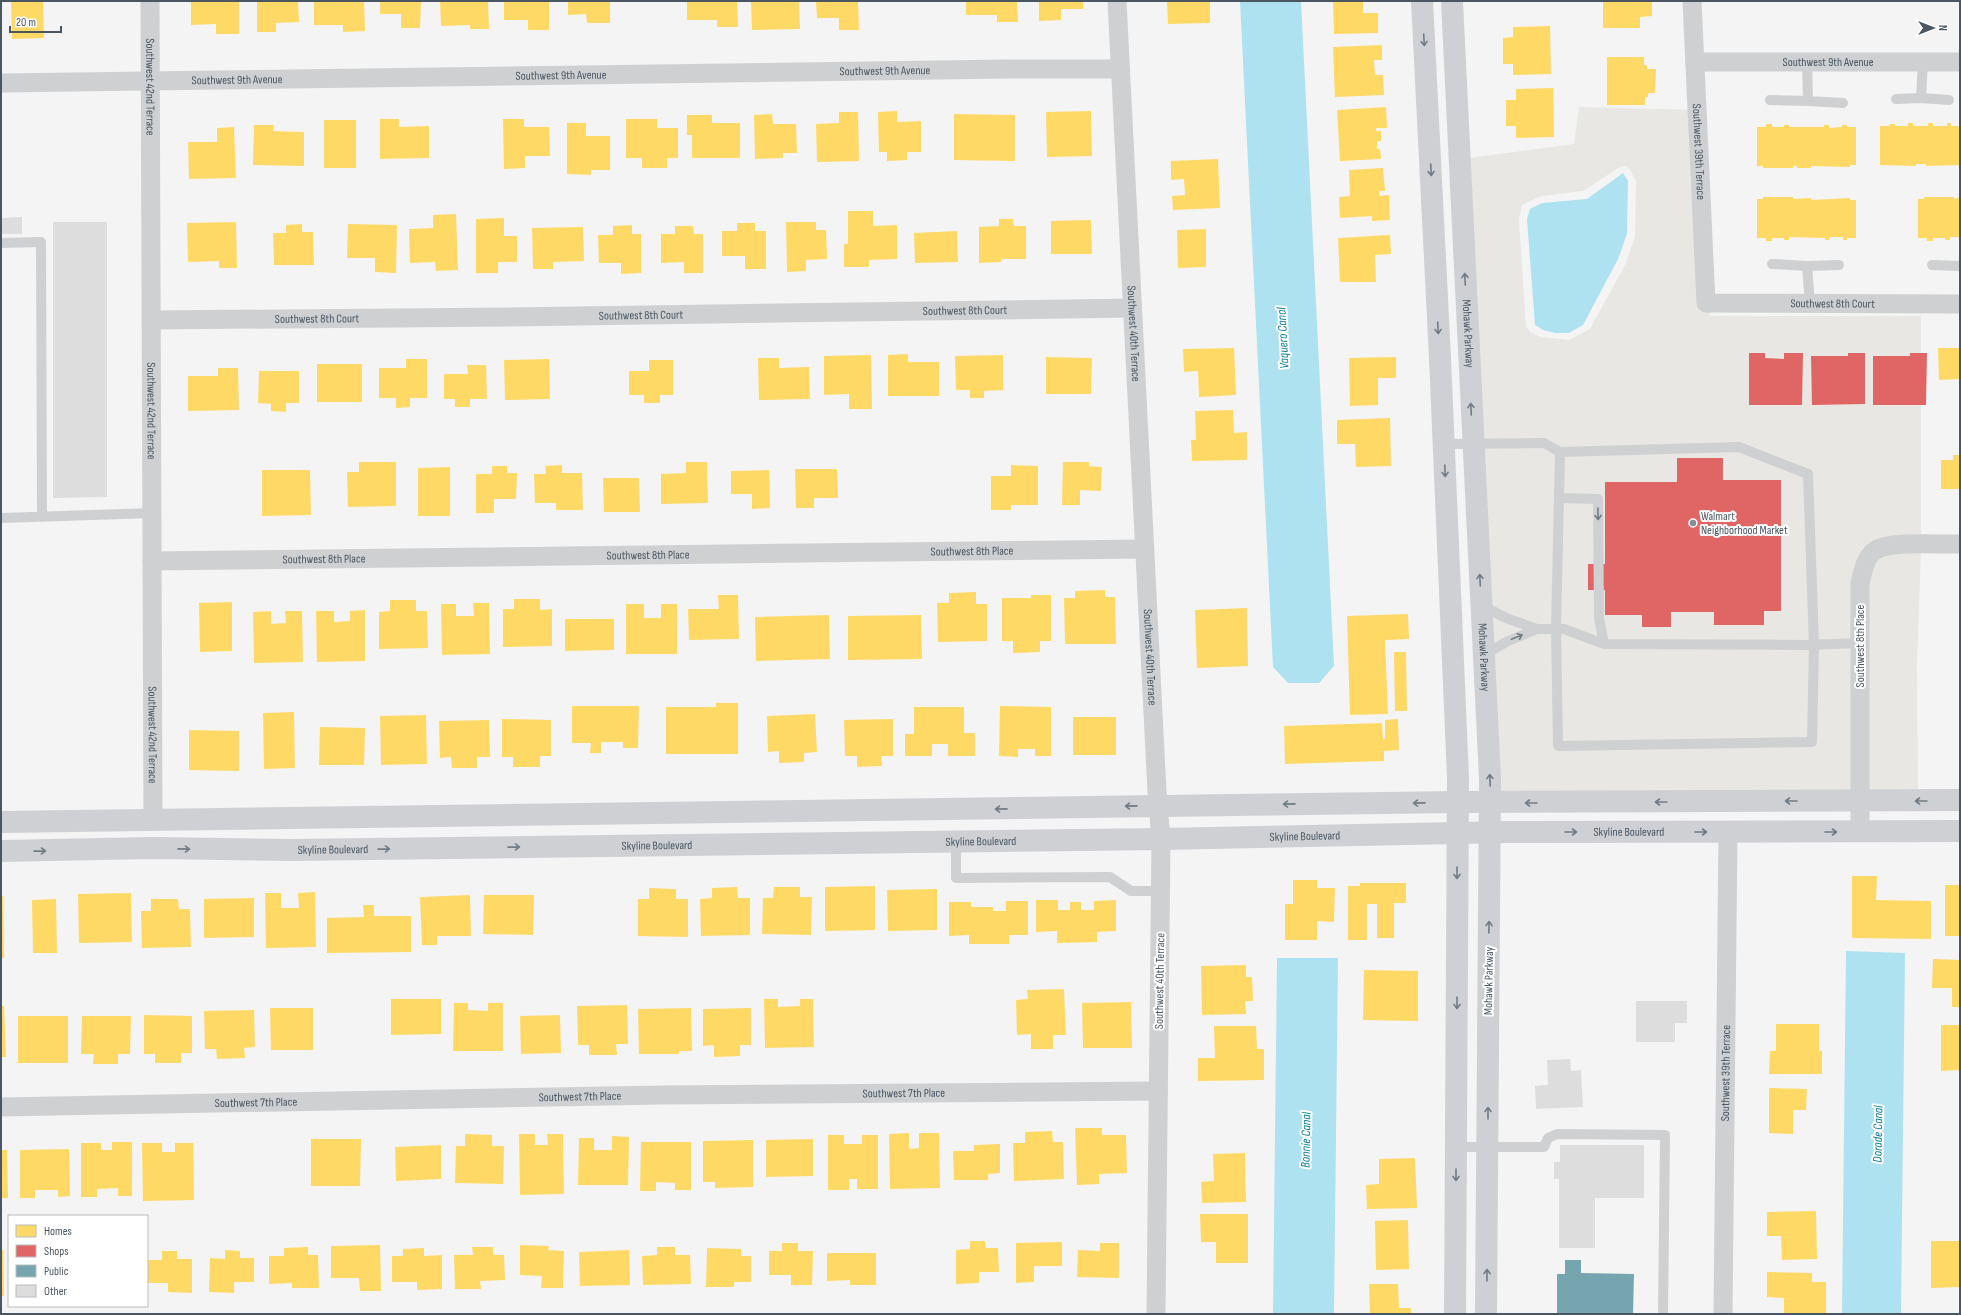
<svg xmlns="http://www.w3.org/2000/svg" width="1961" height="1315" font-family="'Sofia Sans Condensed',sans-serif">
<rect width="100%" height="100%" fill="#f4f4f4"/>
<path fill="#e8e7e3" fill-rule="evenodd" d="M1579 107 1698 110 1710 316H1921V551L1917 666 1918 792 1500 794 1469 158 1574 144ZM1625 166 1629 168 1636 181 1635 236 1626 263 1590 329 1569 340 1541 337 1530 332 1526 326 1519 220 1522 205 1542 196 1583 191 1620 167Z"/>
<path fill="#aee2f0" d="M1240 1H1301L1334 666 1319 683H1288L1273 667Z
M1623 173 1628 181 1627 234 1618 259 1583 325 1569 333H1555L1543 330 1535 325 1527 219 1530 209 1542 203 1587 199Z
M1846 951 1905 953 1901 1314H1842Z
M1277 958H1338L1334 1314H1273Z"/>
<path fill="#ffd966" d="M11 1H43L44 38 12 39Z
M191 1H239V34H216V24L191 25Z
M257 1H298L299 22 276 23V32H257Z
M314 1H364L365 31 343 32V25H314Z
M380 1H421L420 28H401V14H380Z
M440 1H488L489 29H470V25L441 26Z
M504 1H549V30H528V20H504Z
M568 1H610V23H587L586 14 568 15Z
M687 1H737L738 27H717V20H687Z
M751 1H799L800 29 752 30Z
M816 1H858L859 30H839V18H817Z
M966 1H1017L1018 22H997V15H966Z
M1039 1H1083V9H1061V20L1039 21Z
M1167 1H1210V23L1168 24Z
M1333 1H1363V13H1378V33L1334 34Z
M1603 1H1652V16L1640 17V28H1603Z
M1550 26 1551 74 1513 75V64H1503V38L1513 37V27Z
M1382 45V60H1374L1375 75H1383L1384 95 1335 97 1333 47Z
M1607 57H1644V65H1647V69H1656L1655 93H1648V97H1645V105H1607Z
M1553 88 1554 137 1516 138V126H1506V100H1516V89Z
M1386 107 1387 128H1376V131H1381V141H1377V149H1380L1381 159 1340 161 1337 110Z
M897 111V122L921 121V152H907V160L887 161V152H879L878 112Z
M1091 111 1092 156 1047 157 1046 112Z
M839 112H858L859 161 817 162 816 124 839 123Z
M772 114 773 124H796L797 153H783V158L755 159 754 115Z
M954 114 1015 115V161L954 160Z
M687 115H712V123H740V158H692V135H687Z
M380 119H399V127L429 126V158L380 159Z
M503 119H524V127H549L550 156H525V168L504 169Z
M626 119H657V128H678V158H667V168H642V158H626Z
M324 120H356V168H324Z
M567 123H586V136H610V170H591V175L567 174Z
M1908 123H1913V126H1928V123H1933V126H1947V123H1951V126H1960V165L1926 166V164H1916V166L1880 165V126H1890V124H1895V126H1908Z
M1766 124H1772V127H1784V125H1789V127H1824V125H1829V128L1842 127V125H1847V127H1856V165H1850V167L1811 166V168H1797V166H1793V168H1763V166H1757V127H1766Z
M254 125H274L273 131 304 132V166L253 165Z
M234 127 236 178 189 179 188 142H217V128Z
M1218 159 1220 208 1173 210 1172 196 1185 195 1184 179 1171 180V161Z
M1383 168 1385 191H1379L1380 196 1389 195 1390 220 1372 221V216L1340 218 1339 197 1350 196 1349 170Z
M1763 197H1793V199L1811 198V200L1850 198V200H1856V238H1847V240H1843V237H1829V240H1825V238L1789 237V240H1784V238H1772V241H1766V238H1757V199H1763Z
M1924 197H1954V199L1960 197V237H1950V240H1945V238H1933V241H1927V238H1918V199H1924Z
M848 211H873V226L897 225V259L869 260V267H844V244H848Z
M456 214 458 270 436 271 435 262 410 263 409 229 433 228V215Z
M504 218V236H517V262H498V273H476V219Z
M999 219H1013L1014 226H1026V259H1001V262L979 263V227L999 226Z
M1091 220 1092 254H1051V221Z
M236 222 237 268H219V261L188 262 187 223Z
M786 222H816V230H826L827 259 806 260V271L787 272Z
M737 223H755V231H766V269H745V256H722V231H737Z
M302 224V232H313L314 265H274L273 233H286V225Z
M348 224 397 225 396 273 375 272V258H347Z
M632 225V234H641V273L621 274V263H599L598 235H613V226Z
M675 226H693L694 234H703V273H684V262L661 263V234H675Z
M583 227 584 261 553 262V269H533L532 228Z
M1206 229V267L1178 268 1177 230Z
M957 231 958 262 915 263 914 233Z
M1390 235 1391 254 1375 255 1376 282H1340L1338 238Z
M1234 348 1236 395 1199 397 1198 371 1184 372 1183 349Z
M1938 348H1960V379L1939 380Z
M908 354V362H939V396H888V355Z
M871 355 872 409H849V394L824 395V356Z
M1003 355V390L984 391V398H970V390H956L955 356Z
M1046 357 1092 358 1091 394H1046Z
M1396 357V378H1378V405L1350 406 1349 358Z
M758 358H779V368L809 367 810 399 759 400Z
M406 359H427V398H410V407L396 408V398H379V368H406Z
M549 359 550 399 505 400 504 360Z
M649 360H673V395H660V403H644V395H629V371H649Z
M317 364H362V402H317Z
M467 365H486L487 399H470V407H455V399H444V374H468Z
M218 368H238L239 410 188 411V376H218Z
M259 371H299V403H286V412L271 411V404L258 403Z
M1233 410 1234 433 1247 432V460L1192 461 1191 440H1196L1195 411Z
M1390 418 1391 466 1356 467 1355 444H1337V420Z
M1953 455H1960V489H1941V460H1953Z
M359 462H396V506L348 507 347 472H359Z
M686 462H707L708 503 661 504V474L686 473Z
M1063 462H1089V466L1102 467 1101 491 1080 490V505H1062Z
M562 465V473H582L583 510H556V503H535L534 474H546L545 466Z
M1011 465 1038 466V505H1011V510H991V476H1011Z
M492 466H507V473H517L516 499H494V513H476V474H492Z
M450 467V516H418V468Z
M795 469H837L838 498H814V508H796Z
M262 470H310L311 515 262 516Z
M769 470 770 508 752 509V494H731V471Z
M603 478H639L640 512H604Z
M1105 590V597H1115L1116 644H1065L1064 598H1075V591Z
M976 592V604H987V641L938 642 937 603H949V593Z
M718 595H738L739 639 689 640 688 609H719Z
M1031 595H1051V641H1040V652L1013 653V641H1002V598H1031Z
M514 599H540V610L552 609V646L503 647V609H514Z
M390 600H416V611H427L428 648 379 649V612L390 611Z
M232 602V651L200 652 199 603Z
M473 603H489L490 654 442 655 441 604H456V616H474Z
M626 604H644V618H661V604H677V654H626Z
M1247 608 1248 666 1197 668 1195 610Z
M365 610V661L317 662 316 611H334V622L350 621V611Z
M271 611V624L286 623 285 611H302L303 662 254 663 253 612Z
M1408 614 1409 639 1385 640 1388 714 1350 715 1347 616Z
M829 615 830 659 756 661 755 617Z
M921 615 922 659 848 660V616Z
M565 619H614V650L565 651Z
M1394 652H1406L1407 711H1395Z
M716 703H738V754H666V707H716Z
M572 706H639L638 748H623V742H601V753H590L591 743H572Z
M1000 706 1051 707V756H1035V749H1018V757L999 756Z
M914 707H964V733H975V756H948V744H932V756H905V734H914Z
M294 712 295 768 264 769 263 713Z
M815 714 817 752 804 753V762L779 763V751L768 752 767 716Z
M426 715 427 764 381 765 380 716Z
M1073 717H1116V755H1073Z
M502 719 551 720V756H540V767H513V757H502Z
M893 719V756H881L882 766 857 767V756H845L844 720Z
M1398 719 1399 750 1384 751V761L1285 764 1284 726 1382 723 1383 739H1385V720Z
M489 720 490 757H477V768H452L451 757 440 758 439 721Z
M320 727 365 728 364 765H319Z
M189 730 239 731V771L189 770Z
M1852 876H1877L1876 900 1931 901V939L1852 938Z
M1293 880H1317V888H1335L1334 922 1317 921V940H1285V904H1293Z
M1360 883H1406V903H1394V938H1377V904H1367V940H1348V886H1360Z
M1945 885H1960V936H1945Z
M875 886V930L825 931V887Z
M737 887 738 898H750V935L701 936 700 899 712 898V888Z
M774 887H800V897H812L811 935 762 934 763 898H773Z
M649 888 676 889V899H688V937L638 936V899H649Z
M937 889V930L888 931 887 890Z
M315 892 316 947 266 948 265 893H281V908H299L298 893Z
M131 893 132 942 79 943 78 894Z
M470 895 471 936H437V945H422L420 897Z
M484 895H534L533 935 483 934Z
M1 896H3L4 958H1Z
M254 898V937L204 938V899Z
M56 899 57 953H33L32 900Z
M151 899H178L179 909H190L191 947 142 948 141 911H151Z
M1036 900H1058V910H1070V902H1081V910H1094V901L1116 900V931L1097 932V942L1057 943V931L1036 932Z
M1006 901H1028V935H1009V944H969V935L949 936V902H971V907H993V911H1006Z
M363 905H374V916H411V952L327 953V918L364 917Z
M1933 959 1960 960V1007H1952V988H1932Z
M1246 965V977H1252L1253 1001H1245L1246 1014 1202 1015 1201 966Z
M1364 970 1418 971V1021L1363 1020Z
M1064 989 1066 1035H1053V1049H1031V1034L1017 1035 1016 1000 1028 999 1027 990Z
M391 999H441V1034L391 1035Z
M764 999H778V1007L800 1006V999H813L814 1047 765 1048Z
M1131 1002 1132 1048H1083L1082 1003Z
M454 1003H468V1010L488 1011V1003H503V1051H453Z
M627 1005 628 1044H616L617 1055H589V1045H578L577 1006Z
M1 1006H4L6 1057H1Z
M270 1008H313V1050H271Z
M691 1008 692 1051H679V1054H639L638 1009Z
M751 1008V1045H740V1056L714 1057V1045L703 1046V1009Z
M254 1010 255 1047 244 1048 245 1058 217 1059 216 1049H205L204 1011Z
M144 1015 192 1016V1053H181V1063H155V1054H144Z
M560 1015 561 1053 521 1054 520 1016Z
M18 1016H68V1063H18Z
M82 1016H131L130 1054H118V1064H93L94 1054H81Z
M1776 1024H1819V1051H1822V1074H1769L1770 1051H1776Z
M1941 1025H1960V1070L1941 1071Z
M1214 1026H1256L1257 1049H1264V1080L1198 1081V1058H1215Z
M1769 1088 1807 1089 1806 1110H1793V1134L1769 1133Z
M1075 1128H1102V1135H1126L1127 1173 1099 1174V1184L1077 1185Z
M1052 1131 1053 1142H1063L1064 1179 1014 1181 1013 1143H1025V1132Z
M909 1133V1149L919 1148V1133H939L940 1188 890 1189 889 1134Z
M465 1134 492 1135V1146H504L503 1184 455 1183 456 1146H465Z
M519 1134H535V1145H548L547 1134H563L564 1194 520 1195Z
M828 1135H844V1144H862V1135H878V1189H857V1179H849V1190H828Z
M612 1136 629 1137 628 1185H578L579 1138H594V1150H612Z
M311 1139H361L360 1186H311Z
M813 1139V1176L766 1177V1140Z
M753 1140V1187L715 1188V1182H703V1141Z
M112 1142H132V1196H118V1188L97 1189V1197H81V1143H101V1150H112Z
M641 1142H691V1190H675V1183L656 1182V1191H640Z
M142 1143H162V1152H175V1143H193L194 1200 143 1201Z
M1000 1144V1173L988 1174V1180H954L953 1151H974V1145Z
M441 1145V1179L396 1181 395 1147Z
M69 1149 70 1196 58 1197V1190H35V1198H20V1150Z
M1 1150H7L8 1198H1Z
M1245 1153 1246 1202 1202 1203 1201 1182 1214 1181 1213 1154Z
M1415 1158 1417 1208 1367 1209 1366 1185 1379 1184V1159Z
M1816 1211 1817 1259 1782 1260 1781 1236H1767V1212Z
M1200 1214H1248V1263H1216V1242H1201Z
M1408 1220 1409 1269 1376 1270 1375 1221Z
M970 1241H985L986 1248H998L999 1272H979V1283L956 1284V1250L970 1249Z
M1931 1241H1960V1287L1931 1288Z
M1062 1242V1266H1034V1282L1016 1283V1243Z
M782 1243H798V1251H813L812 1285H791V1275H769V1251H782Z
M1100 1243H1119V1278L1077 1277 1078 1250 1100 1251Z
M380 1245 381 1291H360L359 1278H331V1246Z
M520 1245 549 1246 548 1250 564 1251 563 1288H541L542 1276 520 1275Z
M308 1247V1255H318L319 1288H292V1283L269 1284V1256H284V1248Z
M472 1247H493V1255H504L505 1280 480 1281 481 1289H455L454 1255H473Z
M657 1247H675V1255H690L691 1284 643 1285 642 1256 657 1255Z
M424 1248V1256L442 1255V1289L417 1290V1282H392V1256H403V1249Z
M707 1248 741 1249V1256H751V1282H734V1287H706Z
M1 1250H3L4 1296H1Z
M225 1250 240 1251V1258H254V1282H234V1293L209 1292 210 1258 225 1259Z
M629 1250 630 1285 580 1286 579 1252Z
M162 1251H177V1259H192V1293L168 1292V1283H148V1260H162Z
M827 1253H876V1285H850V1280L827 1281Z
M1767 1272 1812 1273V1282H1826V1314H1784V1298L1767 1297Z
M1369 1284H1398L1399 1308H1411V1314H1370Z"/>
<path fill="#e06666" d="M1749 353H1765V358L1784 359V353H1803L1802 405H1749Z
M1848 353H1865V404L1812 405 1811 356H1848Z
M1910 353H1927L1926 405H1873V356H1910Z
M1677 458H1723V480H1781V611H1764V625H1714V612H1671V627H1642V615H1605V590H1588V564H1605V482H1677Z"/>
<path fill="#76a5af" d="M1565 1260H1581V1273L1634 1274 1633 1314H1557V1274H1565Z"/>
<path fill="#ddddde" d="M22 217V234H1V218Z
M53 222H107V497L53 498Z
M1636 1001H1687V1023H1675V1042H1636Z
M1570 1059 1571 1071 1581 1070 1583 1107 1536 1109 1535 1086 1548 1085 1547 1060Z
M1560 1145H1644V1198H1595V1248H1559V1179H1554V1162H1560Z"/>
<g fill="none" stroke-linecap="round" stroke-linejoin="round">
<path stroke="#ced0d2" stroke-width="10" d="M1923 62 1921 98 1949 100
M1807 63 1808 101 1843 103
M1896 99 1921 98
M1770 100 1808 101
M1 243 41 242 42 517
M1772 264 1807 266
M1932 265 1960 266
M1810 304 1807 266 1839 265
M1443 444 1544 443 1560 452
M1739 447 1808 474 1814 645 1812 742 1558 746 1556 628 1560 452Z
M1559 498 1598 499 1599 618 1604 644
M1 518 153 513
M1481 605 1506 618 1537 629 1506 642 1483 656
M1537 629H1564L1604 644 1807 645 1860 643
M956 842V878L1110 877 1131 891H1161
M1456 1147H1544L1548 1138 1557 1134 1665 1135 1663 1314"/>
<g stroke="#ced0d2" stroke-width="19">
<path id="s1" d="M150 1 153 821"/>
<path id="s2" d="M1117 1 1157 792 1161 839 1156 1314"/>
<path id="s3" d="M1692 1 1706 303 1960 304"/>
<path id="s4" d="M1695 62H1960"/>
<path id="s5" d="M1 83 1007 69H1120"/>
<path id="s6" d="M151 320 509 317 1132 308"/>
<path id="s7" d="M152 561 1144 549"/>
<path d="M1860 832V583C1863 572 1865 556 1876 550 1893 540 1940 545 1960 544"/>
<path id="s8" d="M1 1107 662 1095 1158 1091"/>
<path id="s9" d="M1723 1314 1728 831"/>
</g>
<g stroke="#ced0d4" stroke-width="22">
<path d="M1422 1 1440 358 1458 778 1455 1314"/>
<path id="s10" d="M1452 1 1490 779 1486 1314"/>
<path d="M1 822 1458 802 1960 800"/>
<path id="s11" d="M1 851 153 848 292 850 1161 839 1507 832 1960 831"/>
</g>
</g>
<defs><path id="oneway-shaft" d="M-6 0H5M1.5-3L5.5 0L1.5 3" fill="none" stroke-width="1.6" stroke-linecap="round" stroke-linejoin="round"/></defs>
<g stroke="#727b84">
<use href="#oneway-shaft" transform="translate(1424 40) rotate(87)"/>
<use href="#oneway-shaft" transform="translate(1431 170) rotate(87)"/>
<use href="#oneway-shaft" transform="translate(1465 279) rotate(-93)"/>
<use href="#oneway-shaft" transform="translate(1438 328) rotate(87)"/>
<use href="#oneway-shaft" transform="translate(1471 409) rotate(-93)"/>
<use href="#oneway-shaft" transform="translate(1445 471) rotate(88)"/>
<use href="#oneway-shaft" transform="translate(1480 580) rotate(-93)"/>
<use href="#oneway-shaft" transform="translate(1490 780) rotate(-92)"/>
<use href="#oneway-shaft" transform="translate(1791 801) rotate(180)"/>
<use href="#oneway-shaft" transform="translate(1921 801) rotate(180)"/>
<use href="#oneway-shaft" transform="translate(1661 802) rotate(180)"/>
<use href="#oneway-shaft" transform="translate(1419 803) rotate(179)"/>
<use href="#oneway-shaft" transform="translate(1531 803) rotate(180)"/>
<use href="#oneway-shaft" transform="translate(1289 804) rotate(179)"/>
<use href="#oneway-shaft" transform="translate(1131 806) rotate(179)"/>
<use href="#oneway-shaft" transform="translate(1001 809) rotate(179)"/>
<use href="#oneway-shaft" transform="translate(1571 832)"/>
<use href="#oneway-shaft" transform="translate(1701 832)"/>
<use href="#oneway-shaft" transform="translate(1831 832)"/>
<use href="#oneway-shaft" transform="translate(514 847) rotate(-1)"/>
<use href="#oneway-shaft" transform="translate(184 849) rotate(1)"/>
<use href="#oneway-shaft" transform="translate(384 849) rotate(-1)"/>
<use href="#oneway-shaft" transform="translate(40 851) rotate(-1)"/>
<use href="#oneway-shaft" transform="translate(1457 873) rotate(90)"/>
<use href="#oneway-shaft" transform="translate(1489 927) rotate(-89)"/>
<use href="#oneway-shaft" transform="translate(1457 1003) rotate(90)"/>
<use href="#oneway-shaft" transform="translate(1488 1113) rotate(-90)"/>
<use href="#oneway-shaft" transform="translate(1456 1175) rotate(90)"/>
<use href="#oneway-shaft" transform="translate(1487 1275) rotate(-89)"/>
</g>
<g stroke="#727b83">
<use href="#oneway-shaft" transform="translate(1598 514) rotate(89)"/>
<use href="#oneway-shaft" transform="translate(1517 637) rotate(-22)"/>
</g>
<circle fill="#868d94" stroke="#fff" stroke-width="1.5" cx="1693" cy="523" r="4"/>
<g text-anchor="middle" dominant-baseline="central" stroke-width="4" stroke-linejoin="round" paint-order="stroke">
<g font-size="12" fill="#4a5661" stroke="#fff">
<text stroke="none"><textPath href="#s4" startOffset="133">Southwest 9th Avenue</textPath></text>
<text stroke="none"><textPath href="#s5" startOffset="884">Southwest 9th Avenue</textPath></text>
<text stroke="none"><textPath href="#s5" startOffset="560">Southwest 9th Avenue</textPath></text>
<text stroke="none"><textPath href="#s5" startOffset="236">Southwest 9th Avenue</textPath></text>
<text stroke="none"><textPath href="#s1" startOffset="86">Southwest 42nd Terrace</textPath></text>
<text stroke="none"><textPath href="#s3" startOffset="151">Southwest 39th Terrace</textPath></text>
<text stroke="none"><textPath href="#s3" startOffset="429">Southwest 8th Court</textPath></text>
<text stroke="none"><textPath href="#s6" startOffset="814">Southwest 8th Court</textPath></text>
<text stroke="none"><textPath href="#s6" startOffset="490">Southwest 8th Court</textPath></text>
<text stroke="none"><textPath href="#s6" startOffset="166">Southwest 8th Court</textPath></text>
<text stroke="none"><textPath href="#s2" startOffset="333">Southwest 40th Terrace</textPath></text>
<text stroke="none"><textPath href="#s10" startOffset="333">Mohawk Parkway</textPath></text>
<text stroke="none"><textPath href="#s1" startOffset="410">Southwest 42nd Terrace</textPath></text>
<text stroke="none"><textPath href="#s7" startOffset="820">Southwest 8th Place</textPath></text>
<text stroke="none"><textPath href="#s7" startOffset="496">Southwest 8th Place</textPath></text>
<text stroke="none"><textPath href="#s7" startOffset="172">Southwest 8th Place</textPath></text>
<text transform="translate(1860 646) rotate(-90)">Southwest 8th Place</text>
<text stroke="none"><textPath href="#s2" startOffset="657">Southwest 40th Terrace</textPath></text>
<text stroke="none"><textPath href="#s10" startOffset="657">Mohawk Parkway</textPath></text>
<text stroke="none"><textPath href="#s1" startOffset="734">Southwest 42nd Terrace</textPath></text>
<text stroke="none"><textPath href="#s11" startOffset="1628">Skyline Boulevard</textPath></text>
<text stroke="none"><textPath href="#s11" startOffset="1304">Skyline Boulevard</textPath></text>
<text stroke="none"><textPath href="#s11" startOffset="980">Skyline Boulevard</textPath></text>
<text stroke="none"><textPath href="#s11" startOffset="656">Skyline Boulevard</textPath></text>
<text stroke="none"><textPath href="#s11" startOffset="332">Skyline Boulevard</textPath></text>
<text transform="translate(1160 981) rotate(-89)">Southwest 40th Terrace</text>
<text transform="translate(1489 981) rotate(-89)">Mohawk Parkway</text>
<text stroke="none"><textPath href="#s9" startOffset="241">Southwest 39th Terrace</textPath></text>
<text stroke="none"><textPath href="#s8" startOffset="903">Southwest 7th Place</textPath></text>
<text stroke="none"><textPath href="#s8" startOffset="579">Southwest 7th Place</textPath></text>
<text stroke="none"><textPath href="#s8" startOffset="255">Southwest 7th Place</textPath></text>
</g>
<g font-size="12" fill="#4a5661" stroke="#fff" text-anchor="start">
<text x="1701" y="516">Walmart<tspan x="1701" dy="14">Neighborhood Market</tspan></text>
</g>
<g font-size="13" font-style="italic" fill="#0c7c9b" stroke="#fff">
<text transform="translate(1283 338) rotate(-93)">Vaquero Canal</text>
<text transform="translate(1878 1134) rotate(-89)">Dorade Canal</text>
<text transform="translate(1306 1140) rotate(-89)">Bonnie Canal</text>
</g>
</g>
<rect width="1961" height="1315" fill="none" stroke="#4a5661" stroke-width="4"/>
<rect x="8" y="1215" width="140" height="92" fill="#ffffff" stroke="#b7bbc0"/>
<rect x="16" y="1225" width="20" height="12" fill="#ffd966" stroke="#b7bbc0"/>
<text x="44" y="1235" font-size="12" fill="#4a5661">Homes</text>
<rect x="16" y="1245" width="20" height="12" fill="#e06666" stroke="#b7bbc0"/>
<text x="44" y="1255" font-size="12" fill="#4a5661">Shops</text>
<rect x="16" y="1265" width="20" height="12" fill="#76a5af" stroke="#b7bbc0"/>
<text x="44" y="1275" font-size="12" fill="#4a5661">Public</text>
<rect x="16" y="1285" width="20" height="12" fill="#ddddde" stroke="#b7bbc0"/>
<text x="44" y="1295" font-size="12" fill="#4a5661">Other</text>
<g transform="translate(1933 28) rotate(90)" stroke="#ffffff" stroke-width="3" paint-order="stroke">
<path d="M0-3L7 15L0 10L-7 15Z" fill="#4a5661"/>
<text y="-6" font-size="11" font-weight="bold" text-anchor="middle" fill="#4a5661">N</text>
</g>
<path d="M10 26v6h51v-6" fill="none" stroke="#4a5661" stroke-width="2"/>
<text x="16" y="26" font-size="12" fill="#4a5661" stroke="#ffffff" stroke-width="3" paint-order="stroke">20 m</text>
</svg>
